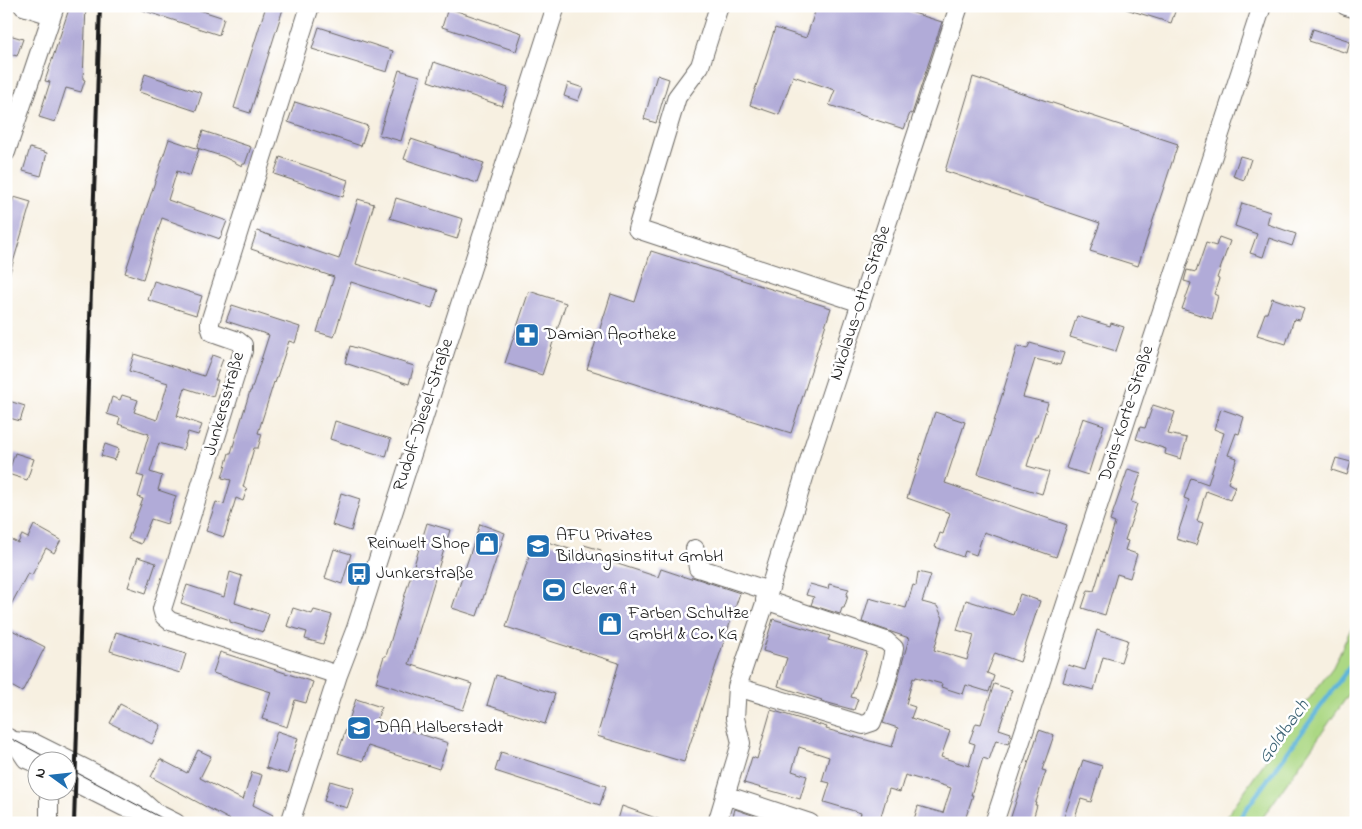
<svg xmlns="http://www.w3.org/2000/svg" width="1362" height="829" font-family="'Indie Flower',sans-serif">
<rect width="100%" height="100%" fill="#fff"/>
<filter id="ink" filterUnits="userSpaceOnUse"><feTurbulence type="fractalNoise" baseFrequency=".02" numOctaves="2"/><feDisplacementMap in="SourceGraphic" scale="10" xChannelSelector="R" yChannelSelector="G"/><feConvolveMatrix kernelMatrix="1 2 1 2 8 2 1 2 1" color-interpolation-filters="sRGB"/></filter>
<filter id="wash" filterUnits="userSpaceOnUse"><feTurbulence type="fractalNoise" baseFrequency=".0096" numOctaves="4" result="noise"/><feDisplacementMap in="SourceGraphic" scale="20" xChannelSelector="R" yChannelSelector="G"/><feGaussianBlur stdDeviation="1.12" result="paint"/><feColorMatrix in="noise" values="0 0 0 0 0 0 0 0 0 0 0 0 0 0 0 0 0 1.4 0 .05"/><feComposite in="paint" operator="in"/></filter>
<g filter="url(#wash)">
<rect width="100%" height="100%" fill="#f7f0e1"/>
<path fill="#acd884" stroke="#647a50" d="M1356 618V684L1259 823H1222L1306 703 1333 667Z"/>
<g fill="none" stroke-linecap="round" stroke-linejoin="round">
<path stroke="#5fb5db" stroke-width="4.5" d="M1236 823 1356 658"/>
</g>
<g id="blocks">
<path fill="#b1abd8" d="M70 6H86L83 79 85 80 81 92 66 88 55 122 39 117 50 82 45 81Z
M137 6H187L224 18 219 35 136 8Z
M266 6H276L283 9 250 113 234 108Z
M817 6H891L942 22 912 114 910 113 904 129 829 105 835 90 793 76 779 115 750 105 775 28 806 38Z
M1126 6H1177L1171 23 1126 9Z
M448 8 522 33 516 51 442 27Z
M319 27 393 51 387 72 312 49Z
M1313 29 1350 41 1347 53 1309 41Z
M6 34 23 39 17 56 6 53Z
M434 62 508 88 502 106 428 81Z
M399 70 420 76 401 141 379 135Z
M145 74 202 93 196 111 139 92Z
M657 75 669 79 656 123 644 119Z
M973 77 1178 144 1138 266 1090 251 1100 223 945 171Z
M568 83 583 88 578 101 564 96Z
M295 102 368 126 361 146 288 122Z
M203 131 251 147 245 164H243L242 166 224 157 197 148Z
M169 139 199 149 190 176 177 171 168 200 227 221 220 239 162 218 143 279 125 273Z
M411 139 484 163 477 183 404 159Z
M30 148 47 153 41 176 23 171Z
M1240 156 1251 159 1244 180 1233 176Z
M280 157 348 180 343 197 274 174Z
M14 197 31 202 9 276H6V220Z
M396 198 463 219 457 239 390 218Z
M358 199 374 204 356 264 438 290 432 308 351 282 334 337 317 332 334 277 251 249 257 231 339 259Z
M1242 203 1270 212 1267 224 1296 234 1292 246 1269 238 1263 257 1250 253 1257 234 1235 226Z
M1219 237 1230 241 1217 278 1219 279 1214 294 1218 296 1212 319 1182 309 1191 283 1184 281 1187 270 1196 272 1206 243 1216 246Z
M651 251 831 308 791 433 587 369 611 294 635 302Z
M154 281 202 296 196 315 148 300Z
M529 291 566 303 542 375 505 363Z
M1272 298 1304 309 1300 320 1294 319 1286 344 1257 335 1265 313H1267Z
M232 305 300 327 295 343 289 341 275 383 274 382 258 433 262 434 258 448H254L243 487 247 489 243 501 236 498 224 537 206 531 216 502 224 504 231 480 222 478 229 453H231L250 391H251L269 335 226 321Z
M1077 316 1110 326 1111 323 1124 327 1116 351 1070 337Z
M1030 343 1064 353 1060 365 1035 359 1023 397 1048 403 1038 436H1036L1027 466 1049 472 1042 494 978 474 1017 346 1027 349Z
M350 346 414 366 409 384 345 363Z
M134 354 204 376 212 355 223 359 215 380H218L213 397 185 388 177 416 202 425 198 435 188 432 183 450 159 443 150 472 162 476 158 490 176 496 167 524 151 519 141 544 128 539 143 499 138 497 144 477 137 475 149 434 118 424 120 418 107 414 112 397 120 400 122 395 138 400 134 412 157 420 168 383 129 371Z
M9 401 25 406 20 421 6 417V411Z
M1153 405 1175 412 1168 434 1187 438 1181 459 1165 454 1166 449 1136 439 1140 427 1145 428Z
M1221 409 1244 417 1239 434 1236 433 1228 455 1237 458 1228 483 1235 487 1230 500 1206 491 1197 521 1203 523 1196 545 1176 539 1189 500 1184 498 1191 478 1208 484 1224 433 1214 429Z
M935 412 965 422 945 483 1067 525 1056 557 984 532 976 555 965 551 963 557 935 547 940 533 943 534 950 513 907 498Z
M1083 418 1104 425 1088 475 1066 468Z
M335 421 391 439 386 457 330 439Z
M105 444 119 449 115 460 101 456Z
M15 453 34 459 27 480 8 474Z
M1336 458 1351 462 1347 475 1332 470Z
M1128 469 1141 473 1131 502 1137 504 1125 540 1128 541 1125 550 1137 554 1130 578 1117 574 1105 615 1082 608 1088 590 1094 591 1115 523 1110 521Z
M341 493 360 499 351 531 332 525Z
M427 523 450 530 409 664 472 684 463 710 376 682 384 656H386Z
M480 524 505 533 477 616 452 608Z
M34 525 61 540 54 553 46 548 32 575 28 573 6 614V537L18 543 22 535 28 538Z
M535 538 582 553 584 545 601 550 599 558 658 577 661 569 691 579 692 577 740 593 684 762 597 736 619 663 506 627Z
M334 549 351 554 342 584 325 578Z
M138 557 156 563 146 593 128 587Z
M230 572 242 576 235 603 269 614 263 632 230 622V620L181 603 187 585 224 597Z
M918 572 931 575 922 602 937 606 943 618 934 650 967 660 974 635 957 630 966 600 1013 615 1020 594 1040 601 1020 662 995 653 987 673 994 676 989 692 966 685 963 694 941 687 942 684 916 677 915 679 913 678 906 704 915 707 911 718 950 731 941 757 969 766 975 744 969 742 976 723 981 724 994 684 1012 690 999 729 1011 733 1008 744 996 740 989 760 983 758 971 795H973L964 823H913L918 806 943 813 951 788 929 781V782L905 775 900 792 889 789 879 823H862L864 817 860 816 861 813 824 802 830 783 822 781 829 757 799 747 792 771 807 776 800 799 744 783 752 757 757 759 771 710 827 727 826 729 892 747 898 728 883 723 895 689 909 638 862 622 869 598 906 608 913 585 916 586Z
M810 584 828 589 829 584 849 589 846 596H848L844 608H842L840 614 811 605 814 597 806 595Z
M293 608 312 614 314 610 332 615 323 644 305 639 307 632 287 626Z
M773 619 830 636 828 640 867 652 851 697 858 699 854 710 821 701 822 700 778 686 787 658 763 651Z
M6 627 45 647 22 692 6 683Z
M1097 630 1128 640 1121 662 1103 657 1094 690 1063 682 1068 665 1085 670Z
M116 632 186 654 180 673 110 651Z
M220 652 313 682 306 703 295 700 287 727 262 719 271 692 213 673Z
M496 675 555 694 545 724 487 705Z
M356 699 381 707 377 720 448 743 439 769 368 746 363 761 338 753Z
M120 704 161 725 152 744 110 723Z
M1039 730 1054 735 1042 770 1046 771 1035 805H1037L1032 823H1009Z
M277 731 298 738 287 774 266 768Z
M198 750 211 756 200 778 243 800 252 772 262 775 253 805 273 815 269 823H236L151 777 160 759 187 773Z
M501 752 606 786 600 805 495 771Z
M1083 760 1102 766 1091 802 1081 799 1073 823H1062Z
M330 781 354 788 347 808 324 801Z
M622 806 664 821V823H617Z
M735 809 772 822V823H731Z"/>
</g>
</g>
<g filter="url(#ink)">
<use href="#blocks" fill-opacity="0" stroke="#696661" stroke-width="1"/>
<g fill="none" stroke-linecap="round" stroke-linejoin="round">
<defs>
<path id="minor" d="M23 6 51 15
M310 6 210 322V326L212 332 238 341 243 345V351L162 609 164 616 170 621 338 675
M719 6 700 66 677 97 637 229 861 303
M1346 6 1356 9
M6 152 55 6
M695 549 698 568 769 591
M737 687 863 725 872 722C881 699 890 673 894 648L886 641 765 600
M6 737 14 741 34 743 132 792 154 812 176 823
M14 741 26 759 38 764
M68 779 124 807 154 812
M725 795 810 823
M49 823V792
M290 823 338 675 356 628 556 6
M717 823 741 743 735 718 737 687 769 591 813 448 959 6
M994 823 1262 6"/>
</defs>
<use href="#minor" stroke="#696661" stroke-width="20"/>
<use href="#minor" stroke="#fff" stroke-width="18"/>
<path stroke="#1c1c1c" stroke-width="1" d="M6 736 55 762
M68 768 171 823"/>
<path stroke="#1c1c1c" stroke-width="4" d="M74 823 100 6"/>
</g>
</g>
<defs>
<symbol id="pharmacy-square" viewBox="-11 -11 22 22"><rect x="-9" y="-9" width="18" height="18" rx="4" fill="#1f6fb2" stroke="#fff"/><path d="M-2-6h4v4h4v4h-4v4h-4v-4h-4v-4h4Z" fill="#fff"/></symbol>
<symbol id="shop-square" viewBox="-11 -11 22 22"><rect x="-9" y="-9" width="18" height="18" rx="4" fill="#1f6fb2" stroke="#fff"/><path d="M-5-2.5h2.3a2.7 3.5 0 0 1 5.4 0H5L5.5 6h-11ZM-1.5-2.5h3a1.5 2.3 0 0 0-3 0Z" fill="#fff"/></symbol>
<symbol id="university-square" viewBox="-11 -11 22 22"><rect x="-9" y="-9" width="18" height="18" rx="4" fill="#1f6fb2" stroke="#fff"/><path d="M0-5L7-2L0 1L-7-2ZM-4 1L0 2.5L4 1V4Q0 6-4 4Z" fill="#fff"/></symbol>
<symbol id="bus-square" viewBox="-11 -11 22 22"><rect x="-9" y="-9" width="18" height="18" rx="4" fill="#1f6fb2" stroke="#fff"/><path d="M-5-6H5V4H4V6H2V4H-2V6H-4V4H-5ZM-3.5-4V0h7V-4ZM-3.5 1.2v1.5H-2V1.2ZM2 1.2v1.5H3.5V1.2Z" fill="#fff"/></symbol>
<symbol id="stadium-square" viewBox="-11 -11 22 22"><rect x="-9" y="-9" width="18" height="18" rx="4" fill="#1f6fb2" stroke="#fff"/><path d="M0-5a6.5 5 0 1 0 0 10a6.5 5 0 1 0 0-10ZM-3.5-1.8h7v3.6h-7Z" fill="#fff"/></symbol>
<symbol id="school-square" viewBox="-11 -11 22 22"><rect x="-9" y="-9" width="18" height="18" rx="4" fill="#1f6fb2" stroke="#fff"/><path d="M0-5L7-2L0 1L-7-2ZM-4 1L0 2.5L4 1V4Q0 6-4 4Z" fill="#fff"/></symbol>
</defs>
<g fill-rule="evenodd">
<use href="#pharmacy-square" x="513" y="321" width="28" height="28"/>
<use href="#shop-square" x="473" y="530" width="28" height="28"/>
<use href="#university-square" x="524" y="532" width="28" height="28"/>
<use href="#bus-square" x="345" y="560" width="28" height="28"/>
<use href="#stadium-square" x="540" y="576" width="28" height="28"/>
<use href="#shop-square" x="596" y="610" width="28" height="28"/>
<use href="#school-square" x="345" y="714" width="28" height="28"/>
</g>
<g text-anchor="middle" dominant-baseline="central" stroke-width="5" stroke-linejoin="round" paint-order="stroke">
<g font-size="18" fill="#1c1c1c" stroke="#fff">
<text transform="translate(861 303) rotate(-72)">Nikolaus-Otto-Straße</text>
<text transform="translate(225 404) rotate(-74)">Junkersstraße</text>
<text transform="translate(1127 414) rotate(-72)">Doris-Korte-Straße</text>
<text transform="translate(424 415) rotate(-72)">Rudolf-Diesel-Straße</text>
</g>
<g font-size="18" fill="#1c1c1c" stroke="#fff" text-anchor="start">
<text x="544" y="335">Damian Apotheke</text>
<text x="556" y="536">AFU Privates<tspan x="556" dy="21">Bildungsinstitut GmbH</tspan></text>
<text x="470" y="544" text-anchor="end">Reinwelt Shop</text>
<text x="376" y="574">Junkerstraße</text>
<text x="572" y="590">Clever fit</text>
<text x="628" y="614">Farben Schultze<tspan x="628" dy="21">GmbH &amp; Co. KG</tspan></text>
<text x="376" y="728">DAA Halberstadt</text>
</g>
<g font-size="19" font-style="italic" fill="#3a6172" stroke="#fff">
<text transform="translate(1284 732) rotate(-54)">Goldbach</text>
</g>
</g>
<rect width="1362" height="829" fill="none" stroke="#fff" stroke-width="25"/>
<g transform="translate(52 776) rotate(285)"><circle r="24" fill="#ffffff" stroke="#a4a4a4"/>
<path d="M0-4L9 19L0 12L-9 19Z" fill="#1f6fb2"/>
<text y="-8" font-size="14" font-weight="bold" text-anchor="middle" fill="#1c1c1c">N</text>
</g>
</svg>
